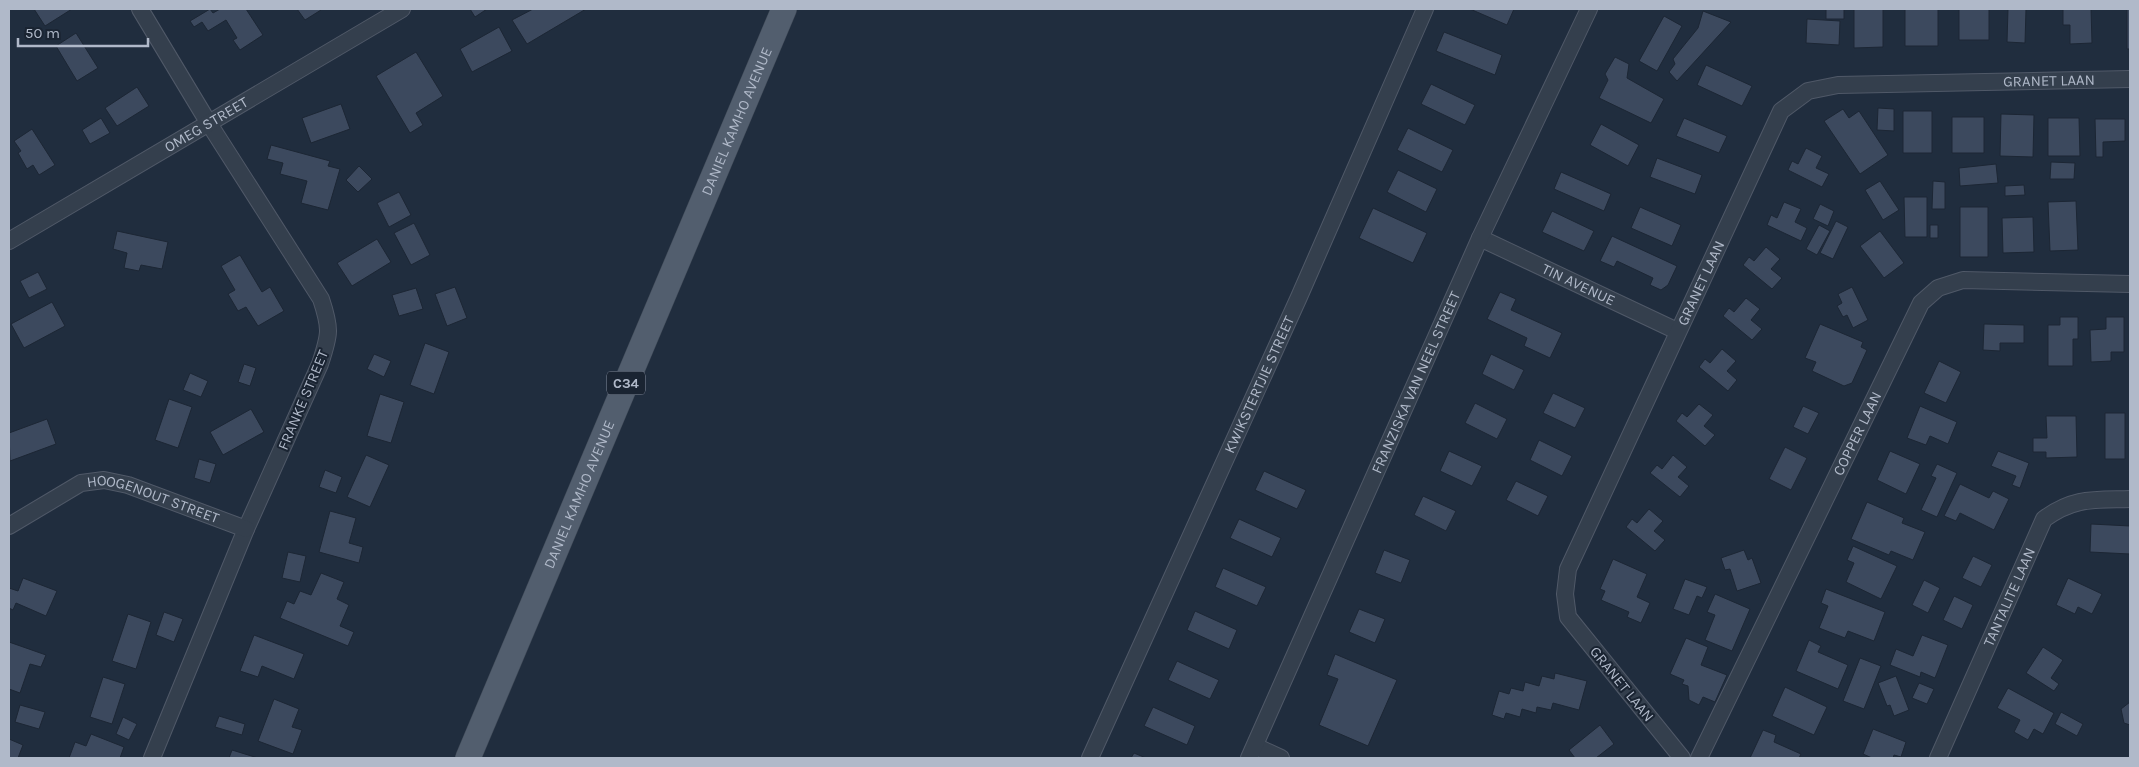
<svg xmlns="http://www.w3.org/2000/svg" width="2139" height="767" font-family="Karla,sans-serif">
<rect width="100%" height="100%" fill="#202d3e"/>
<path fill="#3c495e" stroke="#1c2634" d="M34 9H72L45 26Z
M210 9 213 13 220 9H246L263 35 240 50 233 40 237 38 226 20 208 31 202 22 194 27 190 21Z
M297 9H320L321 10 305 20Z
M470 9H487L475 17Z
M533 9H586L527 44 512 20Z
M1470 9H1514L1507 25Z
M1826 9H1844V19H1826Z
M1854 9H1883V47L1854 48Z
M1905 9H1938V46H1905Z
M1959 9H1989V40H1959Z
M2008 9H2026L2025 43 2007 42Z
M2063 9H2091L2092 43 2070 44V25H2063Z
M2127 9H2130V49H2127Z
M1703 11 1731 22 1677 81 1669 72 1675 64 1673 59 1698 28Z
M1664 16 1682 26 1657 71 1639 61Z
M1807 19 1840 21 1839 45 1806 43Z
M499 27 512 51 472 72 460 49Z
M1444 32 1502 55 1495 75 1436 51Z
M76 33 98 68 77 81 56 46Z
M416 52 443 96 416 113 423 125 410 133 376 76Z
M1615 57 1629 64 1627 78 1664 99 1651 123 1599 98 1608 80 1605 74Z
M1706 65 1752 86 1742 106 1697 85Z
M1431 84 1475 105 1465 125 1421 104Z
M137 87 149 106 117 126 105 108Z
M341 104 350 129 311 143 302 118Z
M1878 108 1894 109V131L1877 130Z
M1843 109 1849 118 1859 111 1888 155 1860 174 1824 121Z
M1903 111H1932V153H1903Z
M2001 114 2034 115 2033 157 2000 156Z
M1952 117H1984V153H1952Z
M101 118 110 133 90 144 82 130Z
M1684 118 1727 136 1719 153 1676 136Z
M2048 118H2079L2080 156H2048Z
M2095 119H2125V141L2103 142V157H2096Z
M1601 124 1639 145 1628 166 1590 145Z
M1408 128 1453 150 1442 172 1397 150Z
M32 129 55 165 39 175 33 165 27 169 18 153 21 151 14 141Z
M271 145 330 161 328 166 340 169 328 210 301 203 307 181 280 174 283 163 267 159Z
M1806 148 1822 156 1816 168 1829 174 1822 187 1788 170 1792 161 1798 164Z
M1657 158 1702 175 1695 194 1650 177Z
M2051 162 2075 163 2074 179H2050Z
M1996 164 1998 183 1960 186 1959 168Z
M359 166 372 179 358 192 346 180Z
M1398 170 1437 189 1426 212 1387 192Z
M1561 172 1611 194 1604 211 1554 189Z
M1880 181 1899 210 1883 220 1865 190Z
M1933 181 1945 182V209H1932Z
M2024 185 2025 195 2005 196V186Z
M399 192 411 215 389 227 377 203Z
M1904 197H1927V237H1905Z
M2076 201 2078 250 2050 251 2048 202Z
M1784 202 1801 209 1795 222 1807 228 1801 241 1767 225 1771 215 1777 218Z
M1820 204 1834 211 1828 226 1813 219Z
M1640 207 1681 225 1672 246 1631 228Z
M1960 207H1988V257H1960Z
M1373 208 1427 233 1413 263 1359 238Z
M1552 211 1594 231 1584 251 1542 232Z
M2033 217 2034 252 2003 253 2002 218Z
M1836 221 1848 227 1833 259 1820 253Z
M414 223 430 255 411 265 394 233Z
M1819 225 1830 231 1817 255 1806 249Z
M1930 225H1938V238H1930Z
M117 231 168 242 162 269 141 265 139 271 124 268 127 253 113 249Z
M1880 231 1904 263 1884 278 1860 246Z
M1612 236 1677 266 1668 285 1661 290 1650 285 1653 278 1617 261 1614 267 1600 261Z
M377 239 391 262 352 286 337 263Z
M1766 247 1780 259 1771 269 1782 278 1772 289 1743 265 1749 257 1754 261Z
M240 255 262 292 270 287 284 311 258 326 246 307 238 311 228 294 235 290 221 266Z
M38 272 47 289 29 298 20 281Z
M455 287 467 318 447 326 435 294Z
M1852 287 1868 320 1853 328 1847 315 1843 317 1837 306 1842 303 1838 294Z
M416 288 423 309 399 316 392 295Z
M1500 292 1516 299 1511 310 1562 333 1550 358 1524 346 1527 338 1487 319Z
M1746 298 1760 309 1751 320 1762 329 1752 340 1723 316 1729 308 1734 312Z
M52 302 65 326 24 348 11 324Z
M2060 317H2078V339H2073V366H2048V325H2060Z
M2106 317H2124V352H2111V361L2091 362 2090 330 2106 329Z
M1820 324 1863 342 1861 347 1867 350 1852 383 1844 386 1812 371 1816 362 1805 358Z
M1984 324 2024 325V343H2000V351L1983 350Z
M425 343 449 352 434 394 410 385Z
M1722 349 1736 361 1727 371 1737 380 1728 391 1699 367 1705 359 1710 363Z
M374 354 391 361 384 377 367 369Z
M1491 354 1524 370 1514 390 1482 374Z
M1939 361 1961 372 1946 403 1924 393Z
M244 364 256 368 250 386 238 382Z
M190 373 208 381 201 397 183 390Z
M1553 393 1585 408 1575 428 1543 413Z
M380 394 404 402 391 443 367 436Z
M169 399 192 407 178 448 155 440Z
M1475 403 1507 419 1497 439 1465 423Z
M1699 404 1713 415 1704 426 1715 435 1705 446 1676 421 1682 413 1687 417Z
M1803 406 1819 413 1808 434 1793 427Z
M1920 406 1957 422 1948 444 1930 436 1926 445 1907 438Z
M251 409 264 432 223 455 210 432Z
M2105 413H2125V459H2105Z
M2046 416H2076L2077 457 2046 458V452H2033V438H2047Z
M47 419 56 444 10 461 9 433Z
M1539 440 1572 456 1562 476 1530 460Z
M1785 447 1807 458 1791 490 1769 479Z
M1449 451 1482 466 1472 486 1440 471Z
M1890 451 1920 464 1906 494 1877 480Z
M1998 451 2029 463 2020 488 2012 485 2016 476 1991 466Z
M366 455 389 465 370 507 347 497Z
M1673 455 1687 467 1678 477 1689 486 1680 497 1650 473 1657 465 1662 469Z
M199 459 216 464 210 483 194 478Z
M1937 464 1957 473 1937 517 1921 510 1936 478 1931 476Z
M325 470 342 477 336 493 319 487Z
M1264 471 1306 490 1297 509 1255 490Z
M1516 481 1548 496 1538 516 1506 500Z
M1960 484 1989 498 1993 491 2009 499 1994 530 1960 513 1956 521 1944 516Z
M1423 496 1456 511 1446 531 1414 515Z
M1867 502 1904 518 1902 523 1925 532 1913 560 1891 551 1889 555 1851 539Z
M1649 509 1663 521 1654 531 1665 540 1655 551 1626 527 1632 519 1637 523Z
M330 511 356 518 349 543 363 547 359 563 319 552Z
M1239 519 1281 538 1272 557 1230 538Z
M2091 524 2130 526V554L2090 552Z
M1853 546 1897 566 1881 599 1846 582 1854 563 1847 560Z
M1384 550 1410 560 1401 583 1375 573Z
M1744 550 1748 560 1752 558 1761 583 1737 591 1730 569 1725 570 1721 558Z
M288 552 306 556 300 582 282 578Z
M1973 556 1992 565 1981 587 1962 578Z
M1613 559 1647 574 1637 597 1650 603 1641 623 1627 617 1629 612 1601 600 1605 591 1600 589Z
M1223 568 1266 587 1257 606 1215 587Z
M321 573 344 582 337 599 349 605 340 626 354 632 348 646 280 618 287 601 294 604 300 591 311 595Z
M23 578 57 591 46 616 16 603 13 610 9 608V588L18 591Z
M2068 578 2102 594 2092 614 2078 607 2075 614 2056 605Z
M1685 579 1707 587 1702 598 1697 596 1689 615 1673 609Z
M1924 580 1940 588 1928 613 1912 605Z
M1826 589 1885 612 1874 641 1848 631 1845 638 1819 628 1828 606 1821 603Z
M1715 594 1750 609 1732 651 1705 640 1715 615 1707 612Z
M1954 596 1973 605 1962 629 1943 620Z
M1359 609 1385 619 1375 643 1349 632Z
M1195 611 1237 630 1229 649 1187 630Z
M164 612 183 619 174 642 156 635Z
M128 614 151 622 136 669 112 661Z
M254 635 304 654 294 679 262 666 258 677 240 671Z
M1922 635 1948 645 1935 678 1921 672 1920 677 1890 665 1896 649 1913 656Z
M1686 638 1708 647 1701 665 1727 675 1715 702 1703 697 1699 705 1689 700 1688 686 1682 684 1684 680 1670 674Z
M1809 640 1821 646 1818 652 1848 665 1838 689 1796 671Z
M9 642 46 655 41 667 30 664 20 693 9 689Z
M2043 647 2063 660 2051 678 2059 684 2054 691 2026 673Z
M1335 654 1397 680 1368 746 1319 725 1338 679 1327 675Z
M1860 658 1881 666 1864 709 1843 701Z
M1177 661 1219 680 1210 699 1168 680Z
M1555 673 1587 681 1579 710 1553 703 1551 710 1537 707 1536 713 1522 709 1520 717 1506 713 1504 719 1492 715 1499 691 1509 694 1511 688 1523 691 1525 682 1539 686 1542 676 1554 679Z
M1896 676 1909 710 1894 716 1890 705 1887 706 1878 683Z
M103 677 125 684 112 724 90 717Z
M1919 683 1934 689 1927 704 1912 698Z
M1785 687 1827 707 1814 735 1772 716Z
M2008 688 2054 713 2043 734 2034 729 2028 740 2014 732 2020 720 1997 708Z
M274 699 299 709 292 727 302 730 293 754 258 741Z
M2130 702V725L2124 723 2121 709Z
M20 705 45 712 39 729 15 722Z
M1153 707 1195 726 1187 745 1144 726Z
M2061 712 2083 724 2077 736 2055 724Z
M219 716 245 724 242 735 215 727Z
M123 717 137 724 129 740 116 734Z
M1600 725 1614 744 1596 758H1575L1569 750Z
M1873 729 1906 742 1901 757 1894 755 1893 758H1872L1863 754Z
M1763 730 1776 735 1774 742 1801 754 1799 758H1750Z
M91 734 124 747 120 758H69L75 742 86 746Z
M9 739 23 745 18 758H9Z
M232 750 258 758H229Z
M1134 753 1146 758H1131Z"/>
<g fill="none" stroke-linecap="round" stroke-linejoin="round">
<defs>
<g id="street">
<path d="M140 9 208 122 321 299C331 329 330 334 320 364L246 529 152 758"/>
<path id="s1" d="M1480 238 1677 331"/>
<path id="s2" d="M9 241 402 9"/>
<path id="s3" d="M9 526 81 483 104 480 128 485 246 529"/>
<path d="M1255 746 1281 758"/>
<path id="s4" d="M1090 758 1299 297 1425 9"/>
<path id="s5" d="M1249 758 1480 238 1589 9"/>
<path id="s6" d="M1682 758 1568 617 1565 594 1568 569 1781 111 1808 91 1838 85 2130 79"/>
<path id="s7" d="M1699 758 1921 303 1938 288 1963 280 2130 284"/>
<path id="s8" d="M1938 758 2044 519C2074 497 2094 500 2130 499"/>
</g>
<g id="primary">
<path id="s9" d="M468 758 784 9"/>
</g>
</defs>
<use href="#street" stroke="#505968" stroke-width="18"/>
<use href="#primary" stroke="#3e4856" stroke-width="26"/>
<use href="#street" stroke="#343f4d" stroke-width="16"/>
<use href="#primary" stroke="#525e6e" stroke-width="25"/>
</g>
<g text-anchor="middle" dominant-baseline="central" stroke-width="4" stroke-linejoin="round" paint-order="stroke">
<rect fill="#1a2432" stroke="#838c9c" stroke-width="1" x="607" y="371.5" width="38" height="23" rx="4"/>
<g font-size="14" font-weight="bold" fill="#b0b9c9">
<text x="626" y="383">C34</text>
</g>
<g font-size="15" fill="#b0b9c9" stroke="#1a2432">
<text stroke="none"><textPath href="#s6" startOffset="1010">GRANET LAAN</textPath></text>
<text stroke="none"><textPath href="#s9" startOffset="691">DANIEL KAMHO AVENUE</textPath></text>
<text stroke="none"><textPath href="#s2" startOffset="229">OMEG STREET</textPath></text>
<text stroke="none"><textPath href="#s6" startOffset="545">GRANET LAAN</textPath></text>
<text stroke="none"><textPath href="#s1" startOffset="109">TIN AVENUE</textPath></text>
<text stroke="none"><textPath href="#s5" startOffset="411">FRANZISKA VAN NEEL STREET</textPath></text>
<text stroke="none"><textPath href="#s4" startOffset="410">KWIKSTERTJIE STREET</textPath></text>
<text transform="translate(303 400) rotate(-67)">FRANKE STREET</text>
<text stroke="none"><textPath href="#s7" startOffset="361">COPPER LAAN</textPath></text>
<text stroke="none"><textPath href="#s9" startOffset="286">DANIEL KAMHO AVENUE</textPath></text>
<text stroke="none"><textPath href="#s3" startOffset="159">HOOGENOUT STREET</textPath></text>
<text stroke="none"><textPath href="#s8" startOffset="176">TANTALITE LAAN</textPath></text>
<text transform="translate(1622 684) rotate(51)">GRANET LAAN</text>
</g>
</g>
<rect width="2139" height="767" fill="none" stroke="#b0b9c9" stroke-width="20"/>
<path d="M18 38v8h130v-8" fill="none" stroke="#b0b9c9" stroke-width="2.5"/>
<text x="25" y="38" font-size="15" fill="#b0b9c9" stroke="#1a2432" stroke-width="4" paint-order="stroke">50 m</text>
</svg>
